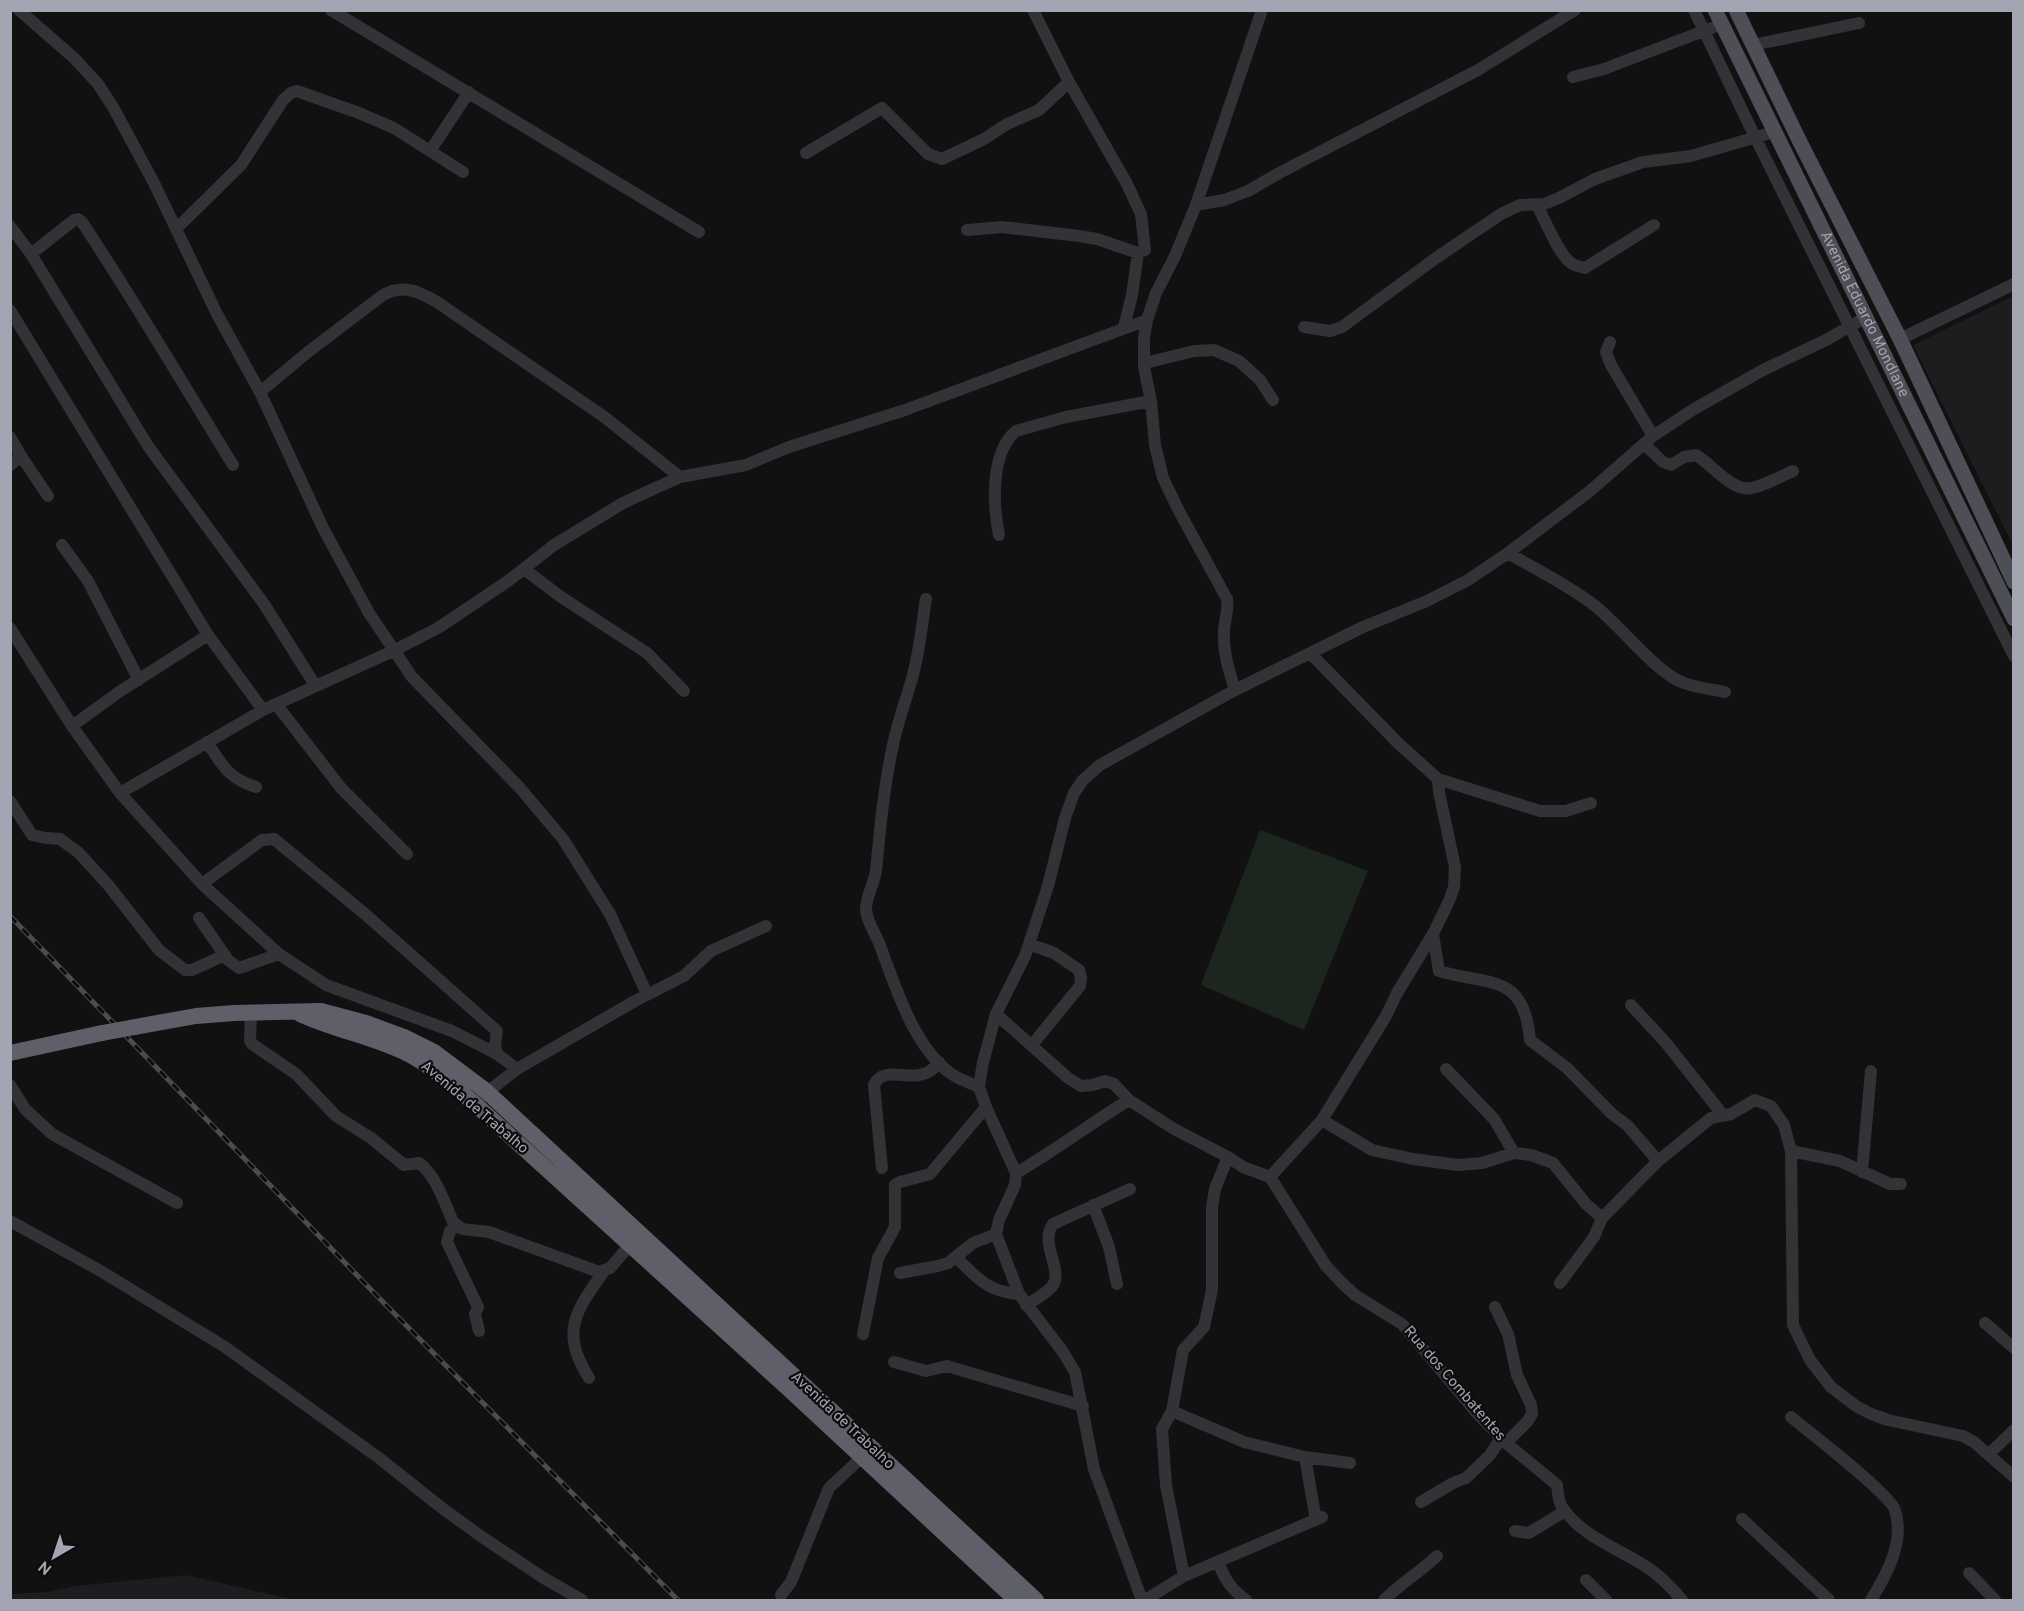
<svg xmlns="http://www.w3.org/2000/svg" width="2024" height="1611" font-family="Overpass,sans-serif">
<rect width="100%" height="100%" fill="#111112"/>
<path fill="#1d1d1f" d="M2013 296V545L1913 345Z
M186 1575 295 1600H11V1594L47 1592 75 1586Z"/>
<path fill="#1d251f" d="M1260 830 1368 871 1304 1030 1201 985Z"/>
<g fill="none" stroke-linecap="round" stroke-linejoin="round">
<path stroke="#323237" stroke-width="12" d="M19 10 74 58 98 84 113 107 154 183 217 314 260 392 323 528 369 613 412 677 520 788 563 839 610 914 647 994
M331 10 699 232
M1033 10 1069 82 1127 184 1141 214 1145 250 1138 253 1132 295 1124 327
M1694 10 1755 137 2014 656
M1753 45 1859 23
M1573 77 1604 69 1722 24
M430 151 469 92
M806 153 882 108 928 154 942 159 984 139 1007 124 1039 110 1069 82
M1196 205 1224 200 1248 191 1281 172 1478 70 1575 10
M1537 205C1544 218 1559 255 1571 263 1575 266 1580 267 1585 268L1654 225
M10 226 31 254 148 446 264 604 315 685
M176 229 241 165 283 100 291 93 297 91 359 113 394 128 463 172
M967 230 1002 227 1079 236 1097 239 1138 253
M31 254 74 220 78 219 82 222C135 302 183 384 233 465
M10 310 208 635 263 710
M1304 327 1330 331 1342 327 1436 258 1501 214 1520 205 1544 204 1559 198 1595 179 1643 162 1691 156 1774 132
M1900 339 2014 284
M1610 342 1606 352 1611 365 1653 436
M1145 363 1194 351 1214 350 1239 361 1260 380 1273 400
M260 392 308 352 383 295C403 284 418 291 437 302L603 416 680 477
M10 437 21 456
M1644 444 1663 462 1671 465 1684 457 1696 455C1711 464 1726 484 1743 488 1755 491 1781 476 1793 471
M10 465 21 456 48 496
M999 535C993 505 990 453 1016 431L1066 417 1151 401
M62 545 88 581 139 680
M1508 553C1537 570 1568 585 1594 605 1620 625 1657 674 1684 683 1697 688 1712 689 1725 692
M524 569 561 597 647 653 684 691
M926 599C922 623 920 647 914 671 908 695 898 720 893 745 884 786 880 829 876 871 874 883 865 900 866 910 867 923 877 935 881 948 896 989 914 1046 950 1073 958 1079 970 1083 979 1087
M10 628 72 726 120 793 202 884 279 954 326 985 452 1031 497 1054 517 1069
M1311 654 1399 744 1438 779 1540 811H1566L1591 803
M1235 690C1229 671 1223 652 1224 632 1224 619 1229 613 1227 599L1179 511 1163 478 1155 445 1151 401 1144 367V338L1147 320 1156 293 1175 256 1196 205 1262 10
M276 704 341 788 407 854
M72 726 119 692 208 635
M207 742C222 765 229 779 256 787
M120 793 263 710 393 651 438 628 508 581 554 545 623 503 651 490 680 477 746 465 789 447 905 410 1147 320
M10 801 32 835 46 838 60 839 79 853 109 886 159 950 185 970H192L225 955
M202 884 262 840 274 839 365 914 497 1031 495 1046 497 1054
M199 918 228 960 239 968 279 954
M1433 934 1439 971C1489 986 1524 972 1530 1040L1567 1068 1612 1114 1627 1125 1658 1161
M1029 944 1054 953 1079 970 1081 978 1080 986 1032 1045
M1631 1005 1666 1043 1723 1115
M251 1013 250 1041 252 1044 296 1074 336 1116 371 1138 404 1165 419 1163C436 1175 445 1204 453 1222L462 1229 489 1232 599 1272 610 1268 630 1245
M996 1014 1068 1078 1081 1086 1093 1085 1105 1081 1114 1084 1129 1100 1174 1129 1228 1157 1243 1167 1270 1177 1326 1266 1342 1283 1355 1295 1402 1324 1475 1411 1506 1443 1557 1485C1558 1492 1558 1501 1562 1507 1581 1536 1617 1548 1645 1566 1660 1575 1671 1587 1682 1600
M1446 1069 1494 1119 1514 1153
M10 1085 25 1109 52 1134 177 1203
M481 1097 517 1069 635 1001 684 976 711 951 766 926
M1322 1120 1372 1150 1413 1159 1458 1165 1482 1163 1514 1153 1531 1155 1553 1163 1586 1204 1602 1218 1658 1161 1711 1118 1731 1114 1755 1100 1771 1106 1784 1125 1791 1151 1793 1325 1810 1360 1831 1387 1856 1406 1871 1414 1888 1420 1963 1436 1974 1442 2014 1477
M1791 1151 1840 1161 1890 1184H1901
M882 1168 874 1085C882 1067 904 1078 919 1075 928 1074 934 1069 939 1062
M1862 1172 1871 1071
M1016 1173C1056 1150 1091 1123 1129 1100
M1270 1177 1322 1120 1386 1016 1397 993 1433 934 1449 901 1454 887 1455 867 1439 792 1438 779
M1093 1205 1109 1247 1117 1284
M10 1221 99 1270 225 1347 379 1458 442 1508 482 1537 542 1577 582 1600
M456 1226 450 1231 447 1242 478 1307 475 1314 479 1331
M956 1257C977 1278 988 1292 1019 1294
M900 1273 938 1266 948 1263 973 1243 996 1234
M1560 1283 1594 1237 1602 1218
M1026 1305C1034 1300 1048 1293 1053 1285 1063 1269 1039 1243 1053 1224L1130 1189
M1495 1307 1508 1334 1517 1375 1531 1405 1532 1414 1527 1422 1506 1443
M1985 1323 2014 1348
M863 1334 878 1258 895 1227V1185L900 1182 930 1174 986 1107
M894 1362 926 1371 947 1366 1083 1406
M589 1378C560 1332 575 1312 604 1271
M1172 1411 1244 1442 1305 1457 1316 1520
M1791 1417C1809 1432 1890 1494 1895 1510 1905 1542 1887 1574 1871 1600
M1989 1454 2014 1430
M1305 1457 1350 1463
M1421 1502 1453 1483 1466 1478 1490 1455 1501 1438
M1742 1519 1829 1600
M1515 1531 1529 1533 1565 1511
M1218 1561C1224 1579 1231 1589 1246 1600
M1969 1573 1995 1600
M1184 1576 1166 1485 1162 1429 1172 1411 1183 1350 1204 1327 1212 1290V1207L1215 1189 1228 1157
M1586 1580 1606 1600
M781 1595 791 1582 829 1488 862 1457
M1142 1600 1094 1469 1075 1372 1063 1352 1019 1294 996 1234 999 1220 1015 1185 1016 1173 986 1107 979 1087 983 1062 996 1014 1025 956 1048 886 1065 818 1074 793 1083 780 1100 765 1235 690 1363 627 1427 601 1468 580 1508 553 1590 491 1653 436 1694 409 1763 370 1826 340 1866 317
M1145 1600 1184 1576 1322 1517
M1384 1600C1400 1584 1420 1572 1437 1556"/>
<g stroke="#4e4e56" stroke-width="15">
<path id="s1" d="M1715 10 2014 619"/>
<path d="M1736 10 1799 140 1900 339 2014 582"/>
</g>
<path stroke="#5e5f68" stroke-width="16" d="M300 1014C336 1031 377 1037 412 1056 435 1069 455 1087 475 1104L790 1390 1016 1600
M135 1027 196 1016 234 1013 321 1011 366 1023 404 1037 434 1052 486 1091 1036 1600
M10 1053 102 1033"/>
<defs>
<path id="rail" d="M10 916 380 1299 678 1600"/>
</defs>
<use href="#rail" stroke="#4b4c52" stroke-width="5"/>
<use href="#rail" stroke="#0c0c0d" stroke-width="3" stroke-dasharray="9" stroke-linecap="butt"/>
<path stroke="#5e5f68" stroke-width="16" d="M102 1033 135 1027"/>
</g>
<g text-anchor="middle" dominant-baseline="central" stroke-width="4.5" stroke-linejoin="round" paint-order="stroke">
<g font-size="15" fill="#a3a5b2" stroke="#0c0c0d">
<text stroke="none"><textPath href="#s1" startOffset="339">Avenida Eduardo Mondlane</textPath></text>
<text transform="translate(474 1108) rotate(40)">Avenida de Trabalho</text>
<text transform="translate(1454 1384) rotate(49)">Rua dos Combatentes</text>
<text transform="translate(842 1421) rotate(43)">Avenida de Trabalho</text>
</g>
</g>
<rect width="2024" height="1611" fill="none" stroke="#a3a5b2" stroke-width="24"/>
<g transform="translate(54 1557) rotate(219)" stroke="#0c0c0d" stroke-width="4.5" paint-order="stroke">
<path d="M0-4.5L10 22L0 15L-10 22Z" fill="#a3a5b2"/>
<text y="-9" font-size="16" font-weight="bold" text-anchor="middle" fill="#a3a5b2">N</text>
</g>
</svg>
